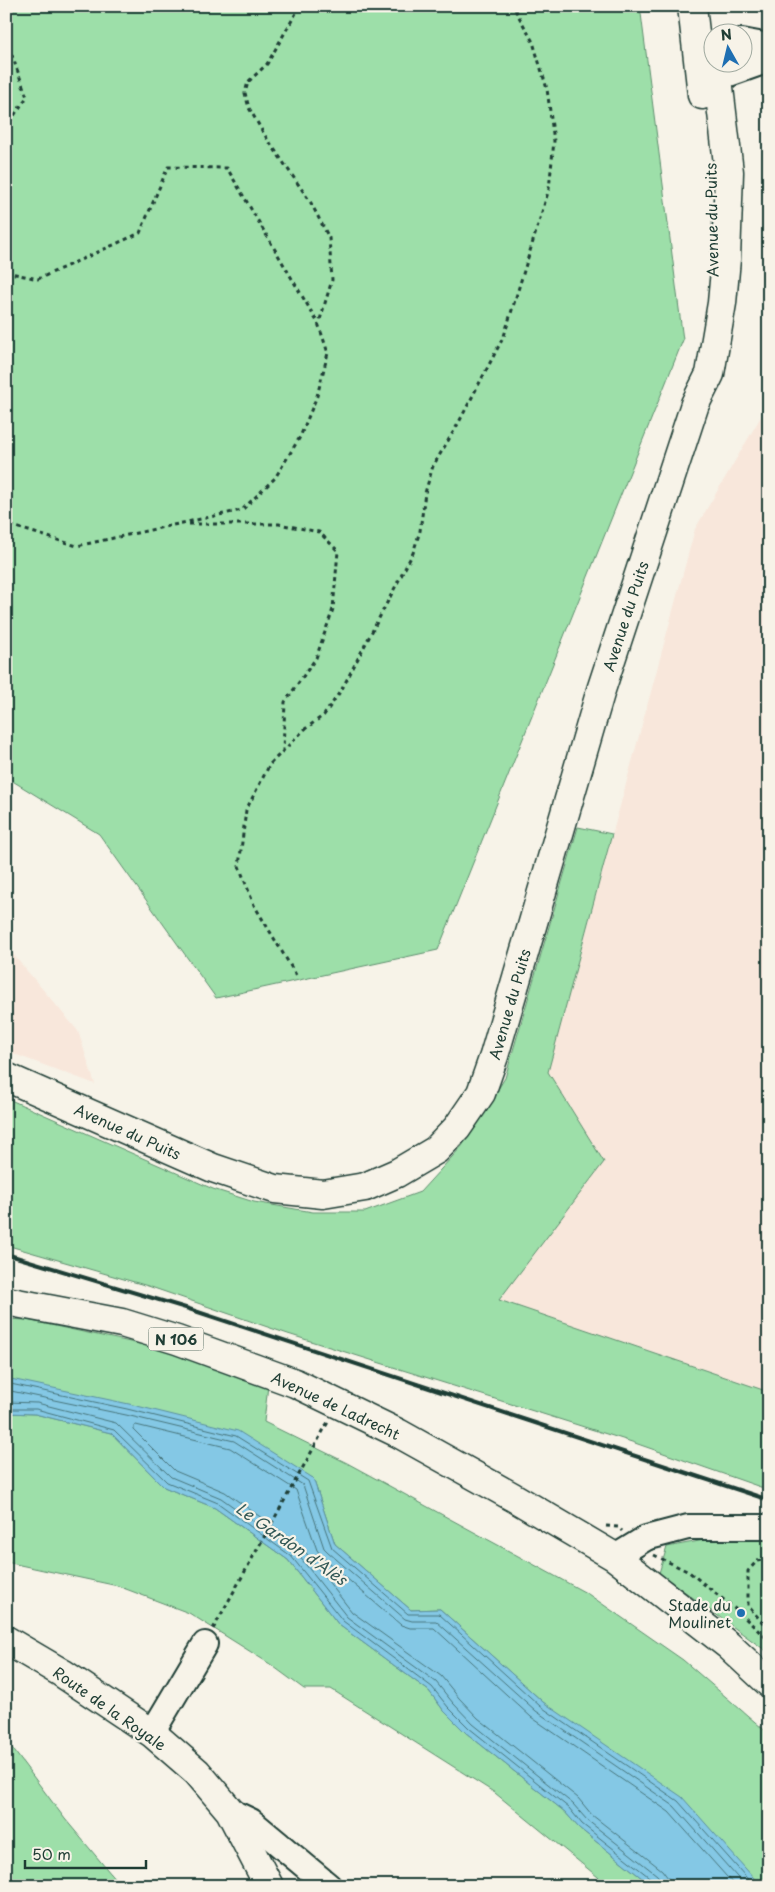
<svg xmlns="http://www.w3.org/2000/svg" width="775" height="1892" font-family="'Playpen Sans',sans-serif">
<rect width="100%" height="100%" fill="#f7f3e8"/>
<filter id="ink" filterUnits="userSpaceOnUse"><feTurbulence type="fractalNoise" baseFrequency=".02" numOctaves="2"/><feDisplacementMap in="SourceGraphic" scale="10" xChannelSelector="R" yChannelSelector="G"/><feConvolveMatrix kernelMatrix="1 2 1 2 8 2 1 2 1" color-interpolation-filters="sRGB"/></filter>
<g filter="url(#ink)">
<path fill="#f8e7db" d="M769 403V1392L499 1300 603 1162 548 1072 695 529Z
M6 946 78 1031 95 1084 6 1051Z"/>
<path fill="#9ddfa9" stroke="#5e8e6e" d="M6 6H640L683 340 438 950 216 998 99 834 6 777Z
M578 827 612 834 548 1072 604 1162 499 1300 769 1392V1490L632 1442 288 1334 148 1286 6 1245V1098L213 1189 254 1202 313 1212H365L420 1192 462 1146 505 1078Z
M6 1319 27 1320 149 1346 268 1385 264 1422 347 1463 588 1594 683 1660 769 1734V1886H761L543 1702 440 1609 411 1610 335 1544 313 1478 6 1379Z
M6 1413 35 1414 111 1433 164 1487 215 1508 288 1560 339 1625 429 1691 444 1711 465 1732 565 1812 579 1828 652 1886H609L495 1793 331 1689H304L270 1664 189 1613 118 1586 6 1562Z
M737 1534 769 1538V1653L659 1573 667 1547Z
M6 1740 65 1819 121 1886H6Z"/>
<path fill="#84c8e5" stroke="#5c909e" d="M6 1378 129 1404 238 1431 313 1478 335 1544 411 1610 440 1609 543 1702 682 1797 761 1886H652L579 1828 565 1812 465 1732 444 1711 429 1691 339 1625 288 1560 215 1508 164 1487 111 1433 35 1414 6 1413Z"/>
<g fill="none" stroke-linecap="round" stroke-linejoin="round">
<path stroke="#47757b" stroke-width="1" d="M6 1383 127 1409 236 1436 308 1481 332 1548 408 1614H439L540 1706 678 1801 754 1886
M6 1390 126 1415 234 1441 303 1485 324 1548 328 1552 405 1619 412 1621H436L536 1711 674 1806 745 1886
M6 1402 37 1403 116 1423 171 1477 221 1498 295 1551 347 1617 436 1682 453 1703 473 1724 573 1804 587 1820 657 1875 661 1880V1886
M6 1409H36L114 1430 167 1482 218 1503 291 1556 343 1621 432 1687 448 1707 469 1728 569 1808 582 1824 653 1880 655 1886
M669 1886 668 1878 662 1870 592 1815 578 1798 478 1718 459 1698 441 1676 352 1612 300 1545 225 1492 175 1471 134 1430V1426L136 1425 230 1448 296 1490 317 1550 323 1558 401 1625 410 1628H434L531 1717 669 1812 735 1886"/>
<defs>
<path id="minor" d="M742 41 769 46
M700 82 718 78 769 60
M615 1557 646 1538 688 1527H769
M152 1733 205 1644
M230 1811 251 1821 329 1886"/>
<path id="major" d="M692 6 702 95
M6 1077 213 1168 275 1189 323 1194 365 1187 397 1173 436 1150 457 1128 481 1093 494 1056 601 690 695 404 710 374 722 303 726 259 729 172 716 62
M6 1301 122 1323 177 1340 295 1383 398 1433 513 1497 615 1557 728 1645 769 1683
M6 1640 62 1673 152 1733 197 1772 230 1811 269 1886"/>
</defs>
<use href="#minor" stroke="#1f3d34" stroke-width="28"/>
<use href="#major" stroke="#1f3d34" stroke-width="31"/>
<path stroke="#1f3d34" stroke-width="3" stroke-dasharray="4 4" stroke-linecap="butt" d="M300 6 267 64 248 82 245 93 249 108 264 134 311 203 329 238 332 280 319 323
M6 39 27 97 6 127
M6 272 38 279 140 233 168 167 227 168 318 323 328 353 317 396 300 437 275 478 242 510 77 546 6 524
M189 524H279L319 532 338 551 333 609 316 658 285 702 283 750
M296 975 254 905 239 866 246 810 270 764 305 729 324 715 342 689 413 553 420 531 425 493 433 466 458 424 504 336 549 189 554 141 547 89 533 42 513 6
M606 1526 618 1527 622 1531
M654 1555 689 1572 740 1613 769 1641
M769 1559 757 1561 748 1571V1606L769 1630
M213 1629 328 1422"/>
<use href="#minor" stroke="#f7f3e8" stroke-width="24"/>
<use href="#major" stroke="#f7f3e8" stroke-width="28"/>
<path stroke="#1f3d34" stroke-width="4" d="M6 1254 189 1309 769 1500"/>
</g>
</g>
<circle fill="#1f6fb2" stroke="#f7f3e8" stroke-width="2" cx="741" cy="1613" r="5"/>
<g text-anchor="middle" dominant-baseline="central" stroke-width="4.5" stroke-linejoin="round" paint-order="stroke">
<rect fill="#f7f3e8" stroke="#60746a" stroke-width="1" x="148.5" y="1327.5" width="55" height="23" rx="4"/>
<g font-size="14" font-weight="bold" fill="#1f3d34">
<text x="176" y="1339">N 106</text>
</g>
<g font-size="15" fill="#1f3d34" stroke="#f7f3e8">
<text transform="translate(711 220) rotate(-91)">Avenue du Puits</text>
<text transform="translate(625 616) rotate(-72)">Avenue du Puits</text>
<text transform="translate(509 1004) rotate(-74)">Avenue du Puits</text>
<text transform="translate(128 1131) rotate(24)">Avenue du Puits</text>
<text transform="translate(336 1405) rotate(25)">Avenue de Ladrecht</text>
<text transform="translate(110 1708) rotate(35)">Route de la Royale</text>
</g>
<g font-size="15" fill="#1f3d34" stroke="#f7f3e8" text-anchor="end">
<text x="731" y="1604">Stade du<tspan x="731" dy="17">Moulinet</tspan></text>
</g>
<g font-size="16" font-style="italic" fill="#335957" stroke="#f7f3e8">
<text transform="translate(292 1543) rotate(35)">Le Gardon d'Alès</text>
</g>
</g>
<rect width="775" height="1892" fill="none" stroke="#f7f3e8" stroke-width="25"/>
<rect x="12" y="12" width="750" height="1867" fill="none" stroke="#1f3d34" stroke-width="2" filter="url(#ink)"/>
<g transform="translate(728 48) rotate(352)"><circle r="24" fill="#f7f3e8" stroke="#a1aaa0"/>
<path d="M0-4L9 19L0 12L-9 19Z" fill="#1f6fb2"/>
<text y="-8" font-size="14" font-weight="bold" text-anchor="middle" fill="#1f3d34">N</text>
</g>
<path d="M25 1860v8h121v-8" fill="none" stroke="#1f3d34" stroke-width="2.5"/>
<text x="32" y="1860" font-size="15" fill="#1f3d34" stroke="#f7f3e8" stroke-width="4" paint-order="stroke">50 m</text>
</svg>
